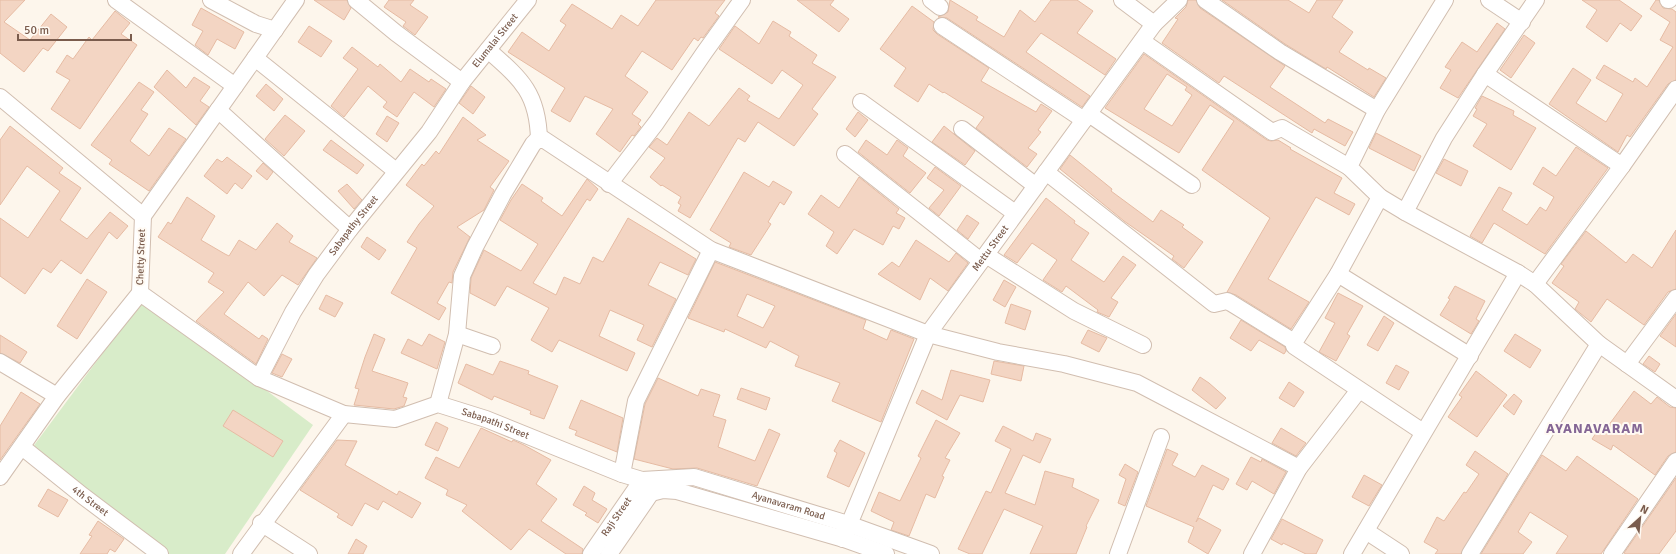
<svg xmlns="http://www.w3.org/2000/svg" width="1676" height="554" font-family="Signika,sans-serif">
<rect width="100%" height="100%" fill="#fdf6ec"/>
<path fill="#d8ecc9" d="M143 299 313 425 225 554H169L32 448Z"/>
<path fill="#f3d5c3" stroke="#e6bba3" fill-rule="evenodd" d="M0 0H25L4 22 30 40 51 14 67 27 48 51 43 48 24 72 0 53Z
M314 0H347L351 8 344 20Z
M389 0H414L410 5 428 17 415 35 403 26 406 22 384 7Z
M656 0H725L715 13 719 16 703 38 701 37 698 41 694 38 672 70 642 51 625 76 648 92 632 114 641 120 638 124 641 127 634 136 632 135 620 152 596 134 613 109 585 96 570 122 551 111 565 88 508 52 522 32 549 51 566 25 560 21 572 4 612 29 621 15 638 26Z
M797 0H834L830 5 849 19 839 32Z
M950 0 978 17 976 20 1004 37 1020 10 1035 22 1051 0H1077L1093 11 1077 33 1116 59 1105 75 1041 33 1026 52 1090 96 1082 107 947 18 938 17 948 12Z
M1188 0H1196L1200 8 1285 66 1270 87 1325 123 1328 119 1353 132 1345 146 1314 129 1312 133 1224 76 1219 83 1162 43 1178 19 1175 18 1186 7Z
M1222 0H1288L1309 13 1317 0H1343L1332 17 1353 32 1339 52 1368 70 1369 68 1386 78 1374 97 1327 67 1326 69 1285 44Z
M1582 0H1619L1642 16 1631 31 1620 23 1607 42 1586 27 1597 10Z
M1656 0H1659L1663 8 1672 9 1676 12V80L1668 84 1630 137 1627 135 1618 152 1549 104 1573 68 1591 80 1576 103 1606 122 1623 94 1596 78 1604 65 1633 82 1635 78 1647 87 1673 47 1660 40 1670 22 1650 9Z
M912 6 934 22 933 30 937 34 989 68 981 81 1036 112 1041 104 1052 111 1038 130 1041 132 1028 148 1037 154 1027 167 976 128 984 117 944 92 943 93 929 84 918 102 894 86 906 68 880 49Z
M201 8 244 32 235 49 217 39 208 55 195 45 203 31 192 25Z
M115 11 130 23 121 34 137 45 80 129 51 109 70 80 56 72 67 55 73 59 89 37 92 40Z
M773 21 791 32 789 36 817 55 812 63 836 77 812 109 818 114 794 146 758 122 745 142 738 138 690 218 678 211 681 205 678 203 681 197 662 185 661 186 650 177 665 158 649 147 657 138 667 145 689 112 709 126 739 88 750 96 747 100 779 119 803 85 782 70 772 84 719 49 735 26 759 44Z
M1497 23 1505 29 1458 98 1440 88 1451 70 1445 67 1462 42 1477 52Z
M309 26 332 41 321 57 298 42Z
M1524 35 1535 43 1511 78 1500 70Z
M352 47 378 67 380 64 401 82 410 69 429 82 431 79 446 89 434 107 414 92 397 117 383 107 387 102 368 86 344 117 331 106 358 69 343 58Z
M1144 54 1267 140 1271 141 1278 140 1291 148 1290 149 1342 178 1334 193 1355 204 1349 215 1316 197 1268 279 1309 302 1291 329 1236 295 1227 292 1270 218 1202 170 1234 121 1210 105 1179 153 1105 108ZM1167 74 1187 87 1185 90 1192 95 1172 126 1144 109Z
M167 70 186 88 194 77 210 87 200 101 209 107 196 125 154 87Z
M139 82 154 92 141 110 148 114 130 141 149 156 169 128 186 139 149 191 109 164 112 160 91 145Z
M266 84 283 99 274 111 256 96Z
M471 86 485 97 473 114 459 103Z
M1482 96 1514 111 1513 115 1536 128 1511 170 1473 146 1487 124 1473 116 1477 109 1475 108Z
M858 112 868 120 855 137 846 129Z
M285 115 305 131 284 156 265 139Z
M387 116 399 123 387 142 376 134Z
M463 117 486 135 477 140 509 161 490 187 494 190 484 210 457 227 470 237 453 272 452 283 449 282 437 303 446 308 439 320 391 293 417 248 407 242 419 224 434 206 406 185 422 164 424 166 436 151 439 154Z
M10 126 63 168 59 173 81 188 60 220 87 239 110 212 128 226 117 239 109 232 81 274 61 260 51 273 43 268 25 294 0 276V218L28 238 60 191 27 166 0 205V140Z
M944 126 975 151 965 165 932 142Z
M1376 133 1421 156 1414 171 1369 148Z
M331 140 364 165 357 174 323 150Z
M866 140 887 155 897 140 908 148 903 156 926 173 910 193 858 152Z
M1576 147 1608 168 1545 254 1494 223 1482 243 1470 236 1499 187 1512 193 1502 210 1527 225 1540 207 1546 211 1554 197 1533 184 1543 167 1556 176Z
M1070 155 1112 189 1111 191 1153 222 1161 210 1184 225 1182 227 1203 242 1184 268 1172 259 1174 256 1124 221 1060 169Z
M227 157 252 176 242 189 235 183 227 194 204 176 217 159 222 162Z
M1444 159 1468 171 1461 186 1436 173Z
M263 163 273 172 267 180 256 171Z
M935 167 961 186 939 216 929 208 944 190 927 178Z
M744 172 769 187 773 181 792 192 784 205 780 202 768 222 771 224 751 255 729 247 731 243 710 230Z
M859 177 899 209 896 213 905 218 899 229 893 226 883 245 854 229 837 254 826 246 834 232 808 214 821 195 839 208Z
M587 179 598 189 590 201 587 199 533 283 556 295 564 277 580 284 593 257 603 262 628 218 696 259 688 275 660 262 648 285 676 299 652 347 637 340 644 325 610 310 599 336 635 353 627 371 559 340 552 352 531 340 549 308 507 286 495 306 470 293 471 278 484 250 521 271 538 244 500 220 511 200 522 184 543 198 541 201 562 216Z
M347 184 362 200 354 209 338 191Z
M187 197 215 216 201 240 225 254 229 256 239 240 256 250 277 223 293 236 289 242 317 258 298 285 282 275 264 296 248 282 224 314 259 339 262 335 268 339 256 364 196 321 224 292 208 282 214 273 158 237 168 222 171 224Z
M1046 198 1075 221 1074 223 1089 233 1071 260 1104 282 1123 256 1136 265 1111 298 1118 302 1109 317 1097 312 1098 310 1066 286 1062 292 1043 280 1057 260 1032 243 1017 263 1004 255Z
M967 215 979 223 968 239 957 230Z
M1676 230V289L1668 292 1644 325 1607 299 1591 322 1575 309 1579 302 1552 283 1564 266 1561 264 1586 231 1626 263 1633 254 1652 268Z
M367 237 386 250 379 260 361 247Z
M916 240 949 262 956 253 968 263 948 291 930 278 920 300 878 274 892 262 899 267Z
M715 262 866 320 863 329 887 340 891 330 914 339 881 422 832 401 840 383 795 366 799 356 770 341 766 348 725 329 724 332 688 318ZM747 294 775 306 763 328 737 316Z
M87 279 107 292 77 339 57 326Z
M1004 280 1016 287 1005 307 993 300Z
M1455 286 1485 301 1476 319 1479 321 1471 334 1440 315 1450 299 1448 298Z
M1338 293 1363 306 1347 334 1350 336 1336 361 1319 352 1335 323 1325 318Z
M326 295 343 303 335 317 319 309Z
M1011 304 1031 311 1025 330 1005 323Z
M1676 314V347L1660 336Z
M1384 316 1394 323 1378 351 1367 345Z
M1241 320 1285 347 1286 351 1284 354 1259 340 1251 351 1230 338Z
M1088 330 1107 338 1099 352 1081 343Z
M374 334 385 339 372 371 408 383 403 397 407 398 404 406 394 409 354 405 359 389 355 388 365 357Z
M429 334 445 342 437 369 401 353 408 339 422 346Z
M1515 334 1541 350 1530 368 1504 351Z
M0 335 27 352 20 363 0 353Z
M282 354 292 359 282 377 272 373Z
M1649 356 1660 364 1655 372 1643 364Z
M500 361 529 371 528 374 558 386 544 419 530 414 531 411 494 396 492 400 458 383 466 364 493 375Z
M994 361 1024 366 1021 381 991 374Z
M1396 365 1409 372 1399 390 1386 383Z
M951 370 990 380 983 402 960 395 947 420 916 403 922 390 942 400Z
M1476 371 1507 395 1477 437 1448 417 1462 397 1459 395Z
M1200 377 1209 383 1226 398 1216 409 1192 390Z
M658 378 698 396 701 389 720 395 713 416 726 420 718 447 755 461 769 429 780 434 757 486 697 468 673 469 634 459 645 404Z
M1289 382 1304 392 1294 407 1279 398Z
M741 388 770 398 766 410 737 399Z
M1634 391 1651 404 1657 397 1670 407 1676 408V452L1668 456 1655 475 1613 445 1611 450 1592 439 1603 423 1608 426Z
M21 392 40 404 0 460V426Z
M1514 394 1522 401 1514 415 1503 406Z
M581 400 623 418 617 452 575 435 577 431 569 428Z
M233 410 283 441 273 457 223 426Z
M936 420 960 433 945 458 950 460 942 476 944 477 935 498 926 494 909 536 891 530 894 522 871 511 879 492 900 501 921 458 918 456Z
M436 422 448 428 438 451 425 445Z
M1003 426 1033 441 1036 433 1051 439 1040 463 1023 455 1005 493 1035 505 1045 471 1074 479 1072 487 1099 500 1086 526 1087 527 1076 554H1030L1043 526 1004 509 982 554H970L958 549 986 491 991 493 1011 449 995 441Z
M481 428 512 442 513 440 524 445 551 460 536 484 557 499 541 521 583 549 582 554H566L529 529 511 550 462 511 467 505 446 495 448 490 425 478 436 457 459 468Z
M1281 428 1306 443 1296 456 1272 443Z
M337 440 357 441 345 465 397 495 399 491 421 503 412 518 383 501 378 510 365 503 352 526 337 517 339 514 300 490Z
M840 440 865 453 849 487 827 477 837 453 834 451Z
M1167 449 1178 454 1172 465 1195 477 1202 465 1229 479 1223 490 1213 485 1196 522 1199 518 1221 530 1208 554 1188 542 1194 527 1146 506Z
M1475 451 1508 474 1461 554H1435L1438 550 1424 542 1437 517 1444 521 1464 492 1466 493 1479 474 1466 465Z
M1542 455 1566 471 1577 456 1638 499 1601 554H1556L1568 536 1530 512 1518 532 1532 542 1523 554H1481Z
M1251 457 1261 462 1262 459 1286 472 1274 494 1252 481 1247 490 1236 484Z
M1125 464 1138 472 1125 506 1118 503 1126 479 1119 475Z
M1364 475 1382 485 1369 506 1352 497Z
M1676 478V531L1659 554H1626L1624 553Z
M584 486 595 493 592 500 607 509 598 523 585 515 587 513 573 505Z
M48 489 68 500 58 517 38 506Z
M1282 519 1323 540 1316 554H1306L1283 543 1282 545 1271 539Z
M98 521 124 539 115 552 110 549 107 554H80L92 536 89 535Z
M356 539 367 546 363 554H348Z"/>
<g fill="none" stroke-linecap="round" stroke-linejoin="round">
<defs>
<g id="minor">
<path d="M116 0 235 86"/>
<path d="M211 0 256 24 275 30"/>
<path d="M356 0 396 33 462 82"/>
<path d="M931 0 940 7"/>
<path d="M1122 0 1154 24"/>
<path d="M1205 0 1280 52 1377 110"/>
<path d="M1445 0 1377 110 1349 167 1380 197 1405 212 1518 273 1535 284 1599 344 1676 399"/>
<path d="M1489 0 1522 22"/>
<path d="M1668 0H1669"/>
<path d="M942 26 1084 120"/>
<path d="M1142 41 1272 132 1282 128 1349 167"/>
<path d="M488 50C521 79 538 93 539 140"/>
<path d="M255 58 396 171"/>
<path d="M1485 74 1622 166"/>
<path id="s1" d="M0 97 143 216 140 293 259 378 344 414 395 419 438 404 486 419 622 474 642 480 694 477 848 524 931 554"/>
<path d="M861 102 1015 213"/>
<path d="M218 110 350 229"/>
<path d="M1089 114 1192 185"/>
<path d="M962 129 1036 186"/>
<path d="M845 154 981 261"/>
<path d="M1046 172 1214 304 1227 301 1231 303 1291 340 1297 338 1338 274 1380 197"/>
<path d="M609 184 656 123 704 53 742 0"/>
<path d="M1405 212 1444 138 1485 74 1536 0"/>
<path d="M143 216 296 0"/>
<path d="M986 255 1074 311 1143 345"/>
<path d="M1338 274 1470 356"/>
<path d="M1535 284 1622 166 1676 89"/>
<path d="M457 334 492 346"/>
<path d="M1293 340 1294 346 1423 432"/>
<path d="M0 362 57 396"/>
<path d="M1627 364 1676 298"/>
<path id="s2" d="M259 378 293 312 316 275 350 229 429 132 462 82 528 0"/>
<path d="M438 404 457 334 462 276 475 247 503 194 533 144 536 141 543 139 711 250 928 334 998 352 1064 364 1137 383 1299 468"/>
<path id="s3" d="M22 447 83 496 160 554"/>
<path d="M622 474 636 401 711 250"/>
<path d="M0 477 57 396 140 293"/>
<path d="M651 493 663 490 677 491 844 539 886 554"/>
<path d="M261 523 309 554"/>
<path d="M1366 531 1401 554"/>
<path id="s4" d="M843 539 928 334 1154 24 1179 0"/>
<path d="M241 554 344 414"/>
<path id="s5" d="M591 554 642 480"/>
<path d="M609 554 651 493"/>
<path d="M1118 554 1161 437"/>
<path d="M1252 554 1299 468 1359 390"/>
<path d="M1352 554 1518 273"/>
<path d="M1470 554 1599 344"/>
<path d="M1612 554 1676 461"/>
</g>
</defs>
<use href="#minor" stroke="#d1beb0" stroke-width="18"/>
<use href="#minor" stroke="#fff" stroke-width="16"/>
</g>
<g text-anchor="middle" dominant-baseline="central" stroke-width="4" stroke-linejoin="round" paint-order="stroke">
<g font-size="10" fill="#7a5c4d" stroke="#fffaf3">
<text stroke="none"><textPath href="#s2" startOffset="413">Elumalai Street</textPath></text>
<text stroke="none"><textPath href="#s2" startOffset="180">Sabapathy Street</textPath></text>
<text stroke="none"><textPath href="#s4" startOffset="328">Mettu Street</textPath></text>
<text transform="translate(141 257) rotate(-88)">Chetty Street</text>
<text stroke="none"><textPath href="#s1" startOffset="659">Sabapathi Street</textPath></text>
<text stroke="none"><textPath href="#s3" startOffset="87">4th Street</textPath></text>
<text stroke="none"><textPath href="#s1" startOffset="967">Ayanavaram Road</textPath></text>
<text stroke="none"><textPath href="#s5" startOffset="45">Raji Street</textPath></text>
</g>
<g font-size="14" font-weight="bold" letter-spacing="1" fill="#846695" stroke="#fffaf3">
<text x="1595" y="428">AYANAVARAM</text>
</g>
</g>
<g transform="translate(1640 518) rotate(27)" stroke="#fffaf3" stroke-width="3" paint-order="stroke">
<path d="M0-3L7 15L0 10L-7 15Z" fill="#7a5c4d"/>
<text y="-6" font-size="11" font-weight="bold" text-anchor="middle" fill="#7a5c4d">N</text>
</g>
<path d="M18 34v6h113v-6" fill="none" stroke="#7a5c4d" stroke-width="2"/>
<text x="24" y="34" font-size="12" fill="#7a5c4d" stroke="#fffaf3" stroke-width="3" paint-order="stroke">50 m</text>
</svg>
